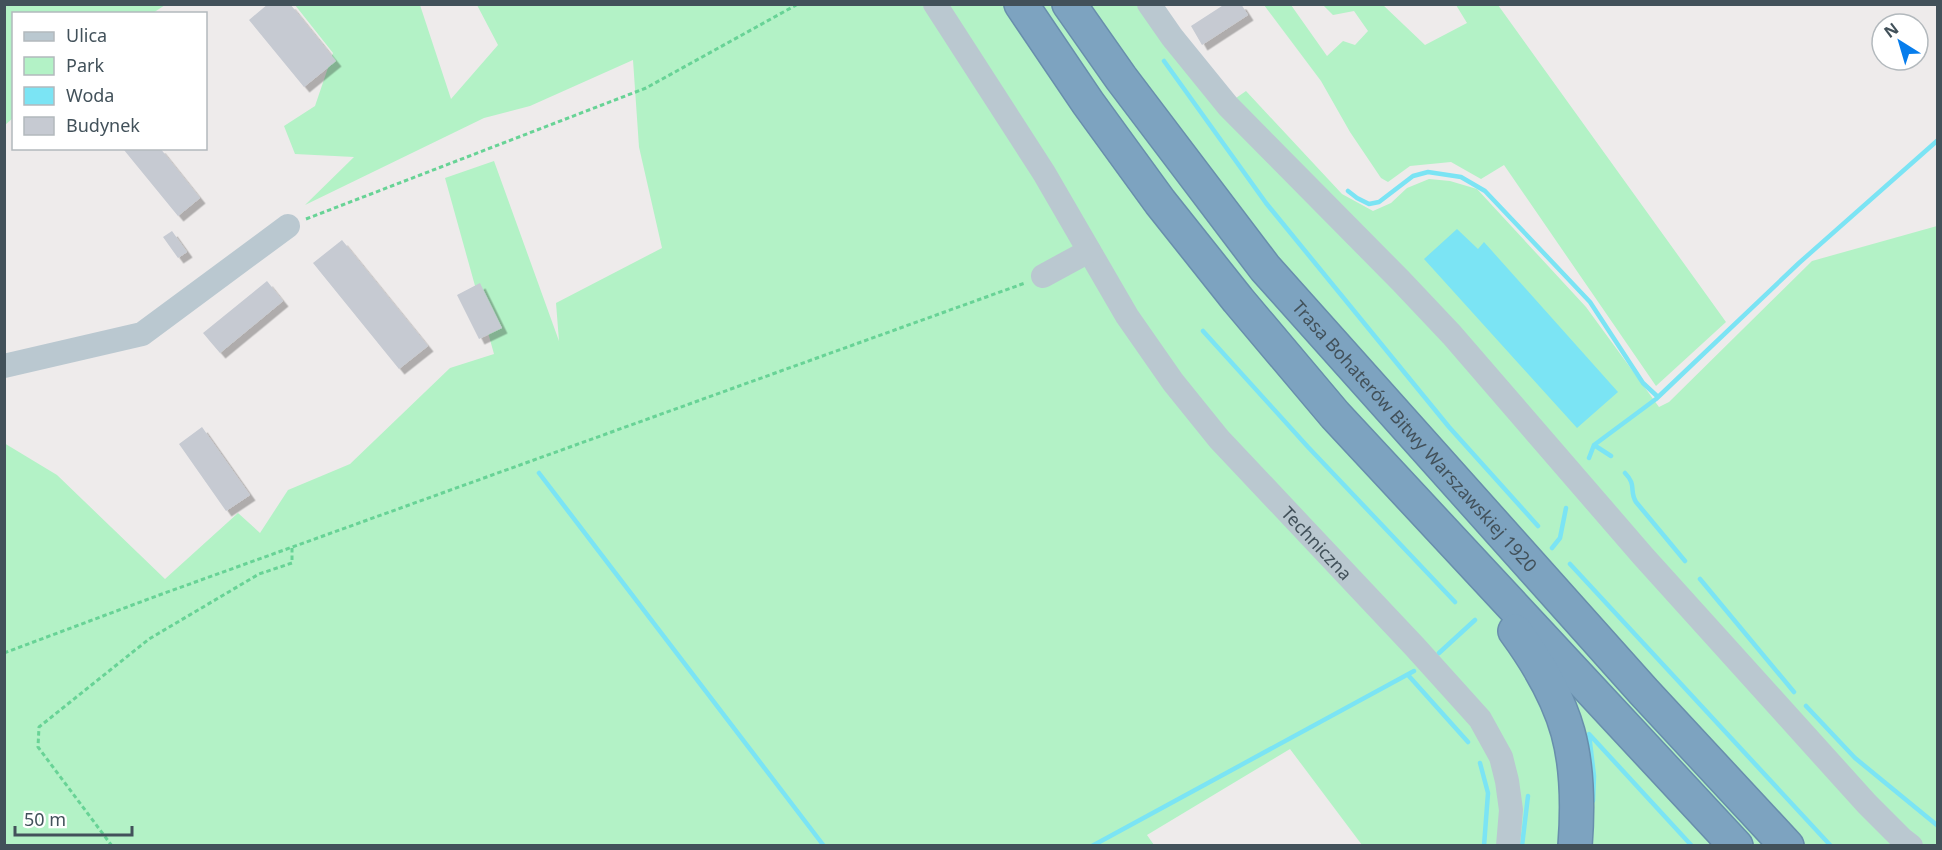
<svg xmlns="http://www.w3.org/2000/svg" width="1942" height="850" font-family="'Noto Sans',sans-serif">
<defs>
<filter id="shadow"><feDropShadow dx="5.5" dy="5.5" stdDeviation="0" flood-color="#0004"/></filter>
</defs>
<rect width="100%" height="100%" fill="#eeebeb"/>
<path fill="#b3f2c6" d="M5 4H165V5L153 13 14 14 13 118 5 125Z
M295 5H420L451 99 498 45 477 5H1149L1236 98 1246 91 1342 194 1373 211 1391 203 1407 188 1429 179 1450 181 1477 189 1586 307 1659 407 1669 402 1812 261 1937 226V845H1362L1290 749 1147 835 1154 845H5L4 443 57 475 165 579 238 513 260 533 288 490 350 464 450 368 494 354 445 178 494 161 559 341 556 303 662 248 639 147 633 60 530 106 484 118 305 205 354 157 295 154 284 126 315 106 333 53Z
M1264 5H1291L1327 56 1343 41 1355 45 1368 31 1354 11 1333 15 1323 5H1383L1425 45 1467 23 1456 5H1498L1726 322 1656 386 1504 165 1481 179 1451 162 1410 166 1388 182 1381 178 1350 132 1321 81Z"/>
<path fill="#7be4f4" d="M1457 229 1478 249 1484 242 1618 392 1577 428 1424 259Z"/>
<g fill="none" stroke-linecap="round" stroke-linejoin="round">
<path stroke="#7be4f4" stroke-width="4.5" d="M1164 61 1266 203 1449 427 1538 526
M1348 191 1357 198 1369 204 1379 202 1413 176 1428 172 1461 177 1485 191 1590 302 1643 383 1658 397
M1203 331 1308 447 1455 602
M1594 445 1611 456
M1589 458 1594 445 1656 399 1799 263 1938 140
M539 473 824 846
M1625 473C1637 485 1629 491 1636 502L1685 561
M1552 548 1560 538 1566 508
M1570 564 1831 846
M1700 579 1794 692
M1439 653 1475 620
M1408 675 1468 742
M1806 706 1855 758 1938 826
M1480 763 1488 793 1484 846
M1593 801 1594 776 1589 734 1692 846
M1092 846 1414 671
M1522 846 1528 796"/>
</g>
<path fill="#c6cad2" filter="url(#shadow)" d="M268 4H290L336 61 304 87 249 20Z
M1225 4H1241L1248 15 1202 45 1191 26Z
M126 148H160L200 198 178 216 124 150Z
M172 231 187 252 178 258 163 237Z
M342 240 428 346 399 369 313 263Z
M267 281 283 301 220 353 203 333Z
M480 283 502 328 479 339 457 295Z
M202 427 250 495 226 511 179 444Z"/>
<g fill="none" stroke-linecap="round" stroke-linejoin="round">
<defs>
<g id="highway">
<path d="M1021 4 1088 103 1160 202 1238 300 1335 415 1736 846"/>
<path id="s2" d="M1069 4 1121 78 1265 268 1644 692 1787 846"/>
<path d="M1515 631C1569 705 1582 755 1575 846"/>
</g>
</defs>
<use href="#highway" stroke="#688eac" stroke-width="36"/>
<path stroke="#68d396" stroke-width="3" stroke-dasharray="4.5 3" stroke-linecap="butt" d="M306 219 646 88 798 4
M4 653 162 594 1025 283
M112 846 38 747 39 727 149 639 259 574 292 563V548"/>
<g stroke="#bac8d0" stroke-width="24">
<path id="s1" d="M935 4 1044 173 1127 316 1173 382 1219 439 1415 647 1480 719 1501 757 1507 781 1511 810 1508 846"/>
<path d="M1149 4 1172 37 1228 106 1401 281 1452 335 1643 556 1867 804 1902 839 1911 846"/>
<path d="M1043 276 1089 251"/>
<path d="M4 366 142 334 288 226"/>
</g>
<use href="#highway" stroke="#7da3c0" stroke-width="33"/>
</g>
<g text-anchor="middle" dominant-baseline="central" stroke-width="4.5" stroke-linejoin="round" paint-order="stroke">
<g font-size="18" fill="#42515a" stroke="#fff">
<text stroke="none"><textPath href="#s2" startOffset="554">Trasa Bohaterów Bitwy Warszawskiej 1920</textPath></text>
<text stroke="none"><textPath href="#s1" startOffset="663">Techniczna</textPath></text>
</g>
</g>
<rect width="1942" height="850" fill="none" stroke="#42515a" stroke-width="12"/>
<rect x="12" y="12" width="195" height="138" fill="#ffffff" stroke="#b3b9bd" stroke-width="1.5"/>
<rect x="24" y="32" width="30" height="9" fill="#bac8d0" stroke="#b3b9bd" stroke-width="1.5"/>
<text x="66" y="42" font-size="18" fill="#42515a">Ulica</text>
<rect x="24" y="57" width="30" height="18" fill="#b3f2c6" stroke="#b3b9bd" stroke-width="1.5"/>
<text x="66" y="72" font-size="18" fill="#42515a">Park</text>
<rect x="24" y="87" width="30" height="18" fill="#7be4f4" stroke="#b3b9bd" stroke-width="1.5"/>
<text x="66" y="102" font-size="18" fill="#42515a">Woda</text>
<rect x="24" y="117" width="30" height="18" fill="#c6cad2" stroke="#b3b9bd" stroke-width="1.5"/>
<text x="66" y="132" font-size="18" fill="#42515a">Budynek</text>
<g transform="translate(1900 42) rotate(323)"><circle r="28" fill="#ffffff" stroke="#b3b9bd" stroke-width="1.5"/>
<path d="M0-4.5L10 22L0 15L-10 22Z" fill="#077dec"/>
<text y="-9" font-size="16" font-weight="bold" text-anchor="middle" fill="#42515a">N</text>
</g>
<path d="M15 826v9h117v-9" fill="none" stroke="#42515a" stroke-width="3"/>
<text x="24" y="826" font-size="18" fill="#42515a" stroke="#ffffff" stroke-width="4.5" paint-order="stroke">50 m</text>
</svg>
